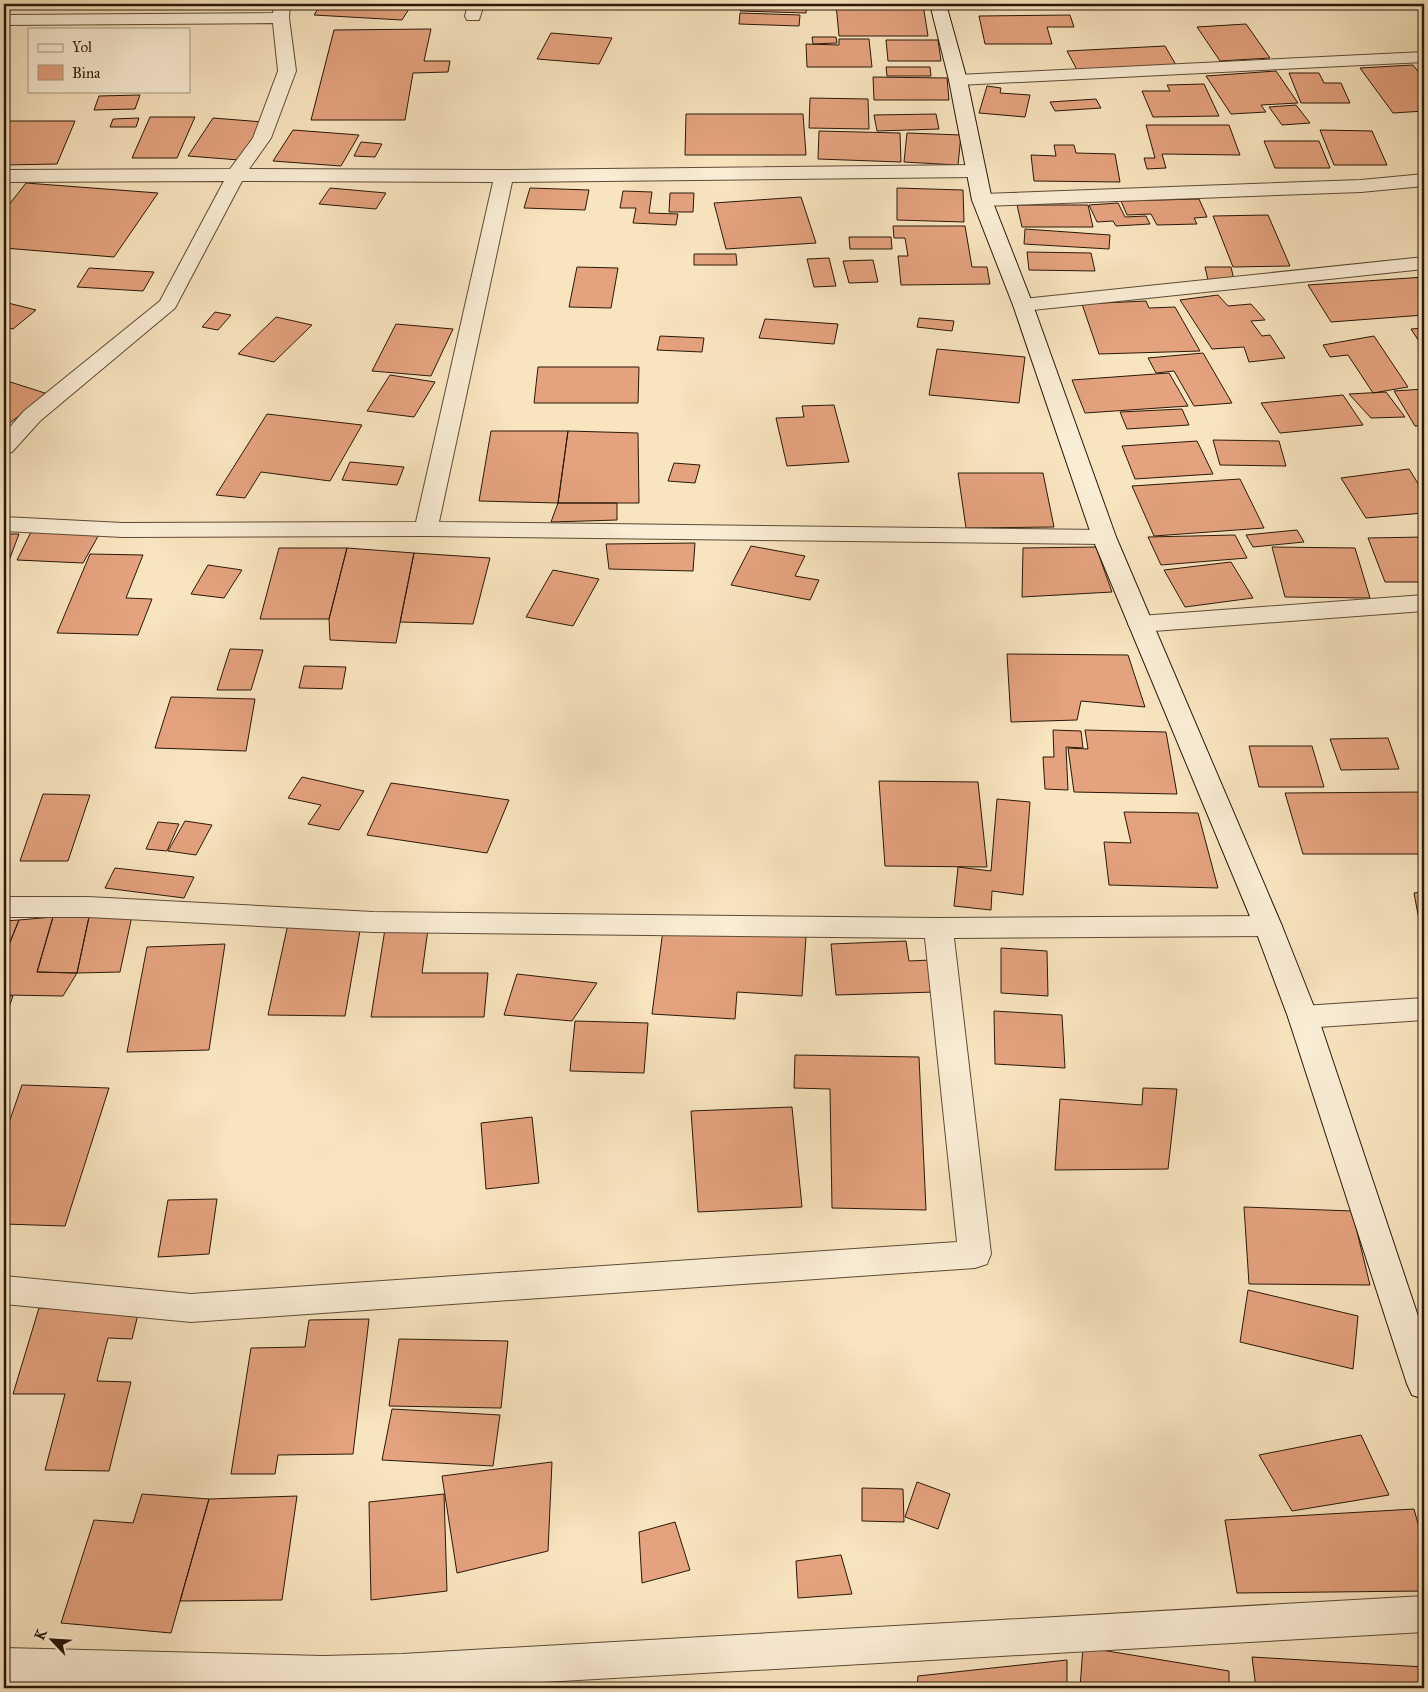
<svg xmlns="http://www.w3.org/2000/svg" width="1428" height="1692" font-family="'IM FELL Great Primer',serif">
<rect width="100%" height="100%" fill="#f8e4bf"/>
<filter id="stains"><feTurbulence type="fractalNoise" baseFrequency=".004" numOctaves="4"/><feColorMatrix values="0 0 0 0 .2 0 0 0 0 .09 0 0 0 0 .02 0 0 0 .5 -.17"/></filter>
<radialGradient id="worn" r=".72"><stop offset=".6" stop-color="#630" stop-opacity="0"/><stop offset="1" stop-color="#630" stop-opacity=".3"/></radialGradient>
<path fill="#e4a27e" stroke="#2a1809" d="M321 4H412L402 20 314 15Z
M547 4H620V6Z
M741 4H807L806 13 740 11Z
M836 4H923L928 36H839Z
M740 13 800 15 799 26 739 24Z
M1070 15 1074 27H1047L1052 44H985L979 16Z
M1246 24 1270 58 1220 61 1197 27Z
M431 29 424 61H450L448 72 413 73 405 120H311L334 30Z
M551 33 612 38 599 64 537 59Z
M812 37H836L837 43 813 44Z
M839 39H869L872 67H807L806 44 839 45Z
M886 40H938L941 61H888Z
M1165 46 1176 65 1077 70 1067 51Z
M1413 65 1424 79V111L1393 113 1360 68Z
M886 67H930L931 76H887Z
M1276 71 1298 103 1261 105 1266 112 1231 114 1206 76Z
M1289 73H1319L1324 83H1341L1350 103H1301Z
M873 77 947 78 949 100H874Z
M1204 84 1219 116 1153 117 1142 91H1170L1167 85Z
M987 86 1001 88 1000 93 1030 95 1025 117 979 113Z
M140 95 135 109 94 110 99 96Z
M810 98 868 99 869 129 809 128Z
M1096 99 1101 108 1055 111 1050 102Z
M1296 105 1310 123 1282 125 1269 107Z
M686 114H803L806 155H685Z
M936 114 939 129 877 131 874 115Z
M150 117H195L177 158H132Z
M139 118 136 127H110L113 119Z
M213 118 263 122 239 160 188 156Z
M4 121H75L57 164 4 165Z
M1146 125H1229L1240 155 1162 154 1166 168 1147 169 1144 158H1155Z
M293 130 359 135 341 166 273 161Z
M1320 130 1372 131 1387 165H1334Z
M819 131 900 133 901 162 818 159Z
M907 133 961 135 958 165 904 162Z
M1264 141H1319L1330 168H1275Z
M361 142 382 144 375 157 354 156Z
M1054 145H1074L1076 153 1115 154 1120 182 1034 181 1031 155 1056 156Z
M26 183 158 193 114 257 4 248V211Z
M330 188 386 193 376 209 319 204Z
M530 188 589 190 585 210 524 208Z
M897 188 963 190 964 222 897 220Z
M623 191 652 192 649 213 678 214 676 225 633 223 636 208H620Z
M670 193H694L693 212H669Z
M801 197 816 243 726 249 714 203Z
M1199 199 1207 217 1194 218 1197 224 1157 225 1151 214 1127 215 1121 201Z
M1118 203 1125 217 1146 216 1150 224 1116 226 1113 221 1097 222 1089 205Z
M1017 205H1088L1093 227H1022Z
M1268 215 1290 266 1233 267 1213 216Z
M893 226H965L972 267H987L990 284 901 285 898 256H908L905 238H894Z
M1025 229 1110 235 1109 249 1024 244Z
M849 237H891L892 249H850Z
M1027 252 1091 253 1095 271 1029 270Z
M694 254H736L737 265H694Z
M829 258 836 286 814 287 807 259Z
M873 260 878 282 849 283 843 261Z
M577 267 618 268 611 308 569 307Z
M1205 267H1231L1234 280H1208Z
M89 268 154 272 143 291 77 287Z
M1424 277V315L1331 322 1308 285Z
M1218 295 1228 306 1251 304 1265 320 1251 321 1262 336 1270 335 1285 358 1249 362 1244 347 1212 349 1180 300Z
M1146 301 1149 308 1175 307 1200 351 1099 354 1082 304Z
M4 302 36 310 13 329 4 327Z
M215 312 231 315 218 330 202 327Z
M276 317 312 325 274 362 238 354Z
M919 318 954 321 952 331 917 327Z
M765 319 838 324 834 344 759 338Z
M396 324 453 329 431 376 372 371Z
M1424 328V349L1411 329Z
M660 336 704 338 702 352 657 350Z
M1374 336 1408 387 1373 393 1348 355 1330 357 1323 345Z
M937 349 1025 357 1019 403 929 395Z
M1203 353 1232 403 1194 406 1174 371 1156 373 1148 358Z
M538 367H639L638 403H534Z
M1169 373 1188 406 1085 413 1072 380Z
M390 375 435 382 414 417 367 411Z
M4 380 48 394 7 425 4 424Z
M1424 389V426H1415L1394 391Z
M1386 392 1405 417 1371 418 1349 394Z
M1343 395 1363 425 1280 433 1261 403Z
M834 405 849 462 787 466 776 418 804 417 802 406Z
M1182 409 1189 425 1127 429 1120 412Z
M267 414 362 425 330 481 261 472 245 498 216 495Z
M491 431H568L558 503 479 501Z
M568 431 638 433 639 503H558Z
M1213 440 1279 441 1286 466 1220 465Z
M1197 441 1213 474 1135 479 1122 446Z
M350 462 404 467 397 485 342 480Z
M674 463 700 465 695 483 668 481Z
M1409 469 1424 493V513L1366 518 1341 478Z
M958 473H1043L1054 527 966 528Z
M1240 479 1264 528 1154 536 1132 486Z
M558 503H617V520L551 522Z
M33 528 101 531 83 563 17 560Z
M1297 530 1304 542 1253 547 1246 535Z
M4 534H19L4 574Z
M1235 535 1247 558 1161 565 1148 537Z
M1424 537V582H1385L1368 538Z
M695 543 693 571 609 569 606 544Z
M751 546 805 556 795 576 819 580 810 600 731 585Z
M1096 547 1112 592 1022 597 1023 548Z
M1272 547 1355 548 1370 598 1285 597Z
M279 548H347L329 619H260Z
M347 548 414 553 396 643 330 640 329 619Z
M414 553 490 558 473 624 400 622Z
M90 554 143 555 126 598 152 599 138 635 57 633Z
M1231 562 1253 598 1185 607 1164 570Z
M208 565 242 570 224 598 191 594Z
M553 570 599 579 573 626 526 617Z
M230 649 263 650 251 690H217Z
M1007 654 1128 655 1145 707 1081 701 1077 720 1011 722Z
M304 666 346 667 342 689 299 688Z
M171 697 255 699 246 751 155 748Z
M1053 730 1081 731 1083 748 1066 747 1068 790 1045 789 1043 757H1054Z
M1085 730 1166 732 1177 794 1074 792 1068 748 1088 749Z
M1388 738 1399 769 1341 770 1330 739Z
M1249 746H1312L1324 787H1259Z
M302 777 364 791 339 830 308 824 321 805 288 798Z
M879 781 978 782 987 867 885 866Z
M391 783 509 800 487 853 367 835Z
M1424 792V826H1419L1424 840V854H1303L1285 793Z
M43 794 90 795 68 861H20Z
M997 799 1030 802 1023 895 992 891 991 910 954 906 958 867 991 871Z
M1124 812 1198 813 1218 888 1109 885 1104 842 1131 843Z
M185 821 212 825 196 855 168 851Z
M158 822 179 824 167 851 146 849Z
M115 868 194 877 184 898 105 888Z
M1424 892V947L1414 893Z
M132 916 120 972 77 973 89 917Z
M53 917H89L77 973 37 972Z
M53 917 37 972 77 973 63 996 4 995V957L19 920Z
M19 920 4 957V921Z
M288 924 361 925 345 1016 268 1015Z
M385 929H428L422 973H488L484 1017H371Z
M663 930 806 937 802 996 737 992 735 1019 652 1014Z
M906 941 909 961 931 960 935 992 836 995 831 944Z
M225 944 209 1050 127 1052 147 947Z
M1001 948 1047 951 1048 996 1001 993Z
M517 974 597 983 572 1021 504 1015Z
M4 995 13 996 4 1021Z
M994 1011 1062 1015 1065 1068 995 1064Z
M575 1021 648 1023 644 1073 570 1071Z
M795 1055 919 1057 926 1210 832 1208 830 1089 794 1088Z
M22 1085 109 1088 65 1226 4 1224V1137Z
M1143 1088 1177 1089 1168 1169 1055 1170 1060 1099 1142 1105Z
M792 1107 802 1207 698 1212 691 1111Z
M532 1117 539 1183 486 1189 481 1123Z
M217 1199 209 1254 158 1257 168 1200Z
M1244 1207 1352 1211 1370 1285 1249 1284Z
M1248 1290 1358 1316 1353 1369 1240 1342Z
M39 1308 139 1310 132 1339 108 1338 97 1381 131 1382 109 1471 45 1470 65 1394H13Z
M369 1319 353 1454 278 1455 275 1474H231L251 1348 305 1347 309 1320Z
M399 1339 508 1341 501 1408 389 1406Z
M392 1409 500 1415 493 1466 382 1460Z
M1361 1435 1389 1495 1292 1511 1259 1455Z
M552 1462 548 1551 457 1573 442 1476Z
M917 1482 950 1494 938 1529 905 1517Z
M862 1488 903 1489 904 1522 862 1521Z
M142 1494 209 1499 171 1633 61 1623 94 1520 133 1523Z
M444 1494 447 1591 371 1600 369 1502Z
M297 1496 282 1600 180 1601 209 1499Z
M1414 1509 1424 1546V1591L1237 1593 1225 1520Z
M675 1522 690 1570 642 1583 639 1532Z
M841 1555 852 1594 798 1598 796 1561Z
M1083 1647 1229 1671V1688H1080Z
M1252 1657 1424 1667V1688H1256Z
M1067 1660V1688H917L918 1676Z
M60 1670 132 1688H52Z"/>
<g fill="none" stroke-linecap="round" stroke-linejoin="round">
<defs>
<path id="street" d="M274 4H290L289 18 296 71 271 138 249 169 504 170 975 165 982 167 984 171 982 175 975 177 512 182 439 522 1104 530 1112 532 1116 537 1112 542 1104 544 426 536 123 537 4 531V517L123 523 416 522 493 182 242 181 175 308 40 421 12 452 4 454V434L24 411 160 301 224 181 4 182V170L230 169 253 138 278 71 273 23 4 25V15L273 13Z
M468 4H484L479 20H467L465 16Z
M1424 52V62L958 85 952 84 949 80 952 76 958 75Z
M1424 174V186L1361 192 982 206 975 204 972 200 975 196 982 194 1361 180Z
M1424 257V269L1023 311 1016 309 1013 305 1016 301 1023 299Z
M1424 595V611L1140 632 1131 629 1128 624 1131 619 1140 616Z
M4 897H88L373 912 938 918 1268 916 1278 919 1282 926 1278 933 1268 936 954 938 991 1254 987 1264 975 1268 191 1322 4 1304V1276L191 1294 957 1242 925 938 373 932 88 917H4Z
M1424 998V1020L1303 1028 1292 1025 1288 1017 1292 1009 1303 1006Z
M1424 1596V1632L439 1688H160L4 1684V1648L323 1656 402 1654Z"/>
<path id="secondary" d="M930 4H946L967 80 992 200 1033 305 1116 537 1282 926 1318 1017 1424 1334V1399L1412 1395 1407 1384 1288 1017 1254 926 1092 537 1013 305 972 200 949 80Z"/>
</defs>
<use href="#street" stroke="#5e4b36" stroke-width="2"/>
<use href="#secondary" stroke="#2a1809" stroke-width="2"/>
<use href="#street" fill="#faedd5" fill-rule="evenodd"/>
<use href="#secondary" fill="#faedd5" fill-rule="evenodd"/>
</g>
<rect width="1428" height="1692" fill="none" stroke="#f8e4bf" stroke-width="20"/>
<rect x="5" y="5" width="1418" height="1682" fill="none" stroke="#2a1809" stroke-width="2.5"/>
<rect x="10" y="10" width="1408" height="1672" fill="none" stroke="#2a1809"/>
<rect x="28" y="28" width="162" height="65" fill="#faedd5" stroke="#a79883"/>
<rect x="38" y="44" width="25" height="8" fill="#faedd5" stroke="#a79883"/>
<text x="72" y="52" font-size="15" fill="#2a1809">Yol</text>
<rect x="38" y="65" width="25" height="15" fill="#e4a27e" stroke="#a79883"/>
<text x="72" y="78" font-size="15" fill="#2a1809">Bina</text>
<g transform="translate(52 1640) rotate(295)" stroke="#faedd5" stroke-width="4" paint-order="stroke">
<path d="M0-4L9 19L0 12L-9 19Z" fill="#2a1809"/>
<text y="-8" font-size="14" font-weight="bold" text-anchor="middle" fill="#2a1809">K</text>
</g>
<rect width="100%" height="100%" filter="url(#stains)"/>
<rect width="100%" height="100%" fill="url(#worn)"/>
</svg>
